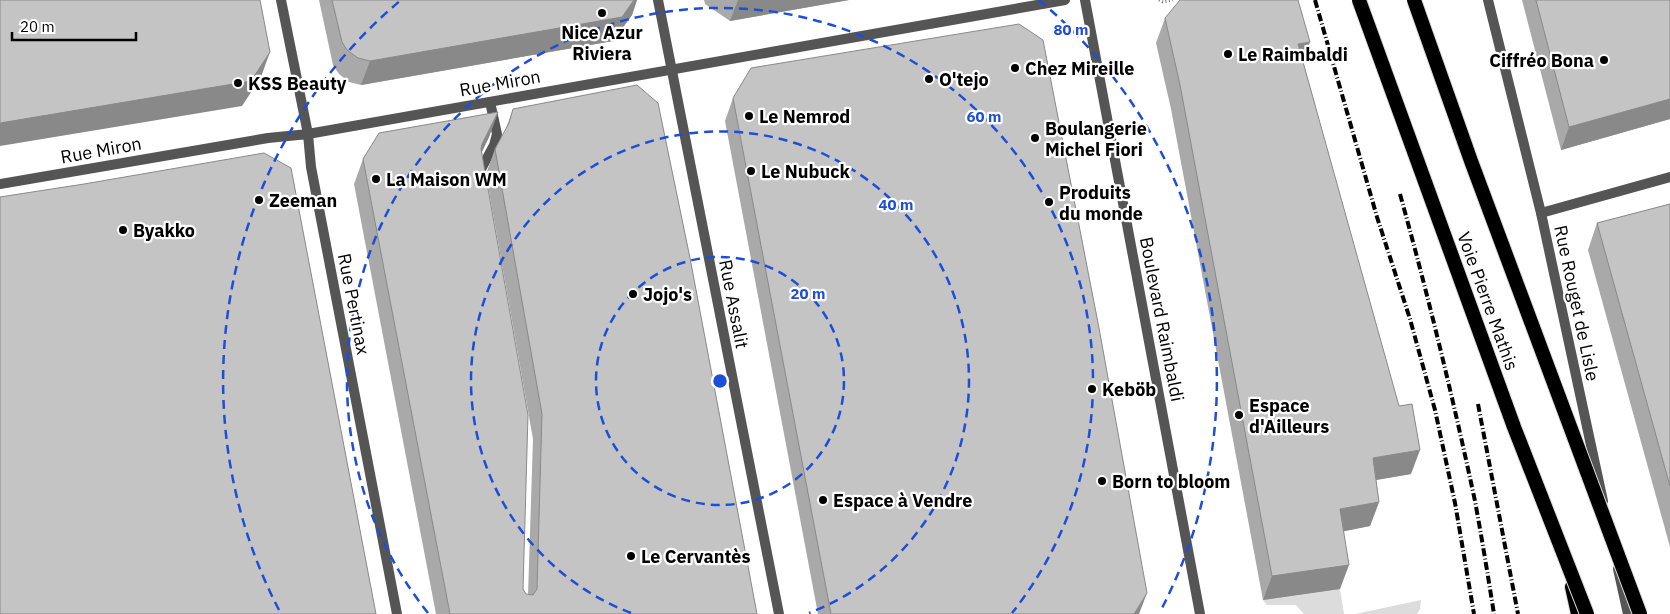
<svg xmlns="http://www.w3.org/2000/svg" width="1670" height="614" font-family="'IBM Plex Sans',sans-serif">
<rect width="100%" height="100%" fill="#fff"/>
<path fill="#dcdcdc" d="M1340 589 1344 614H1304L1296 605H1267L1263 600Z
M1421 600 1420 609 1417 614H1355Z"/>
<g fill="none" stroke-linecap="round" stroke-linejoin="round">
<defs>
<path id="trunk" d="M1572 587 1578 614"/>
</defs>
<use href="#trunk" stroke="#dbdbdb" stroke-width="16"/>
<path stroke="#777" stroke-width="3" stroke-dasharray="1 2.5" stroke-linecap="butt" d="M1159 0 1163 2 1173 0"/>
<path stroke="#555" stroke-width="10" d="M480 176 479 173 494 145 497 134 490 102
M1541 213 1670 177"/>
<path stroke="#555" stroke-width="10" d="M281 0 308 134 311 167 397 614
M1488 0 1541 213 1603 501
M0 184 268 138 308 134 1065 0
M1618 569 1628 614"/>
<path stroke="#555" stroke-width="10" d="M658 0 779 614
M1085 0 1200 614"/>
<use href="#trunk" stroke="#000" stroke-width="14"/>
<path stroke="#000" stroke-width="4" stroke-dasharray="8 2.5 1 2.5" stroke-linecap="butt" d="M1315 0 1377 217 1410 319 1435 410 1455 503 1474 614
M1400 194C1428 295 1453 398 1475 501 1482 539 1488 576 1494 614
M1478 404 1518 614"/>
<defs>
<path id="trunk-bridge" d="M1359 0 1514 427 1587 614
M1414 0 1471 161 1640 614"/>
</defs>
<use href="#trunk-bridge" stroke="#dbdbdb" stroke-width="16" stroke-linecap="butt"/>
<use href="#trunk-bridge" stroke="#000" stroke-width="14"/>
</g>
<path fill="#a9a9a9" d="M319 0H637L632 15 613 41 361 85 349 82 339 74 333 65Z
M704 0H849L730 21 705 4Z
M1522 0H1670V119L1561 150Z
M1165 18 1303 62 1411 474 1376 480 1379 502 1370 526 1343 531 1340 589 1263 600 1171 109 1156 43Z
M733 98 1139 614H818L725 121Z
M513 109 757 614H436L354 184 363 159 498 112 489 137 482 152 523 589 526 594 528 595 533 439 486 174 495 149 505 131Z
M1670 204V547L1588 250 1597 223Z"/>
<path fill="#898989" d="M634 0H637L632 15 613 41 361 85 370 61Z
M738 0H849L730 21Z
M1310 42 1301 66 1298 44Z
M270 52 261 77 242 106 0 146V123Z
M1670 99V119L1561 150 1569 127Z
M498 112 489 137 473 170 482 144Z
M1420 450 1411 474 1364 482 1373 458Z
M1379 502 1370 526 1331 534 1340 509Z
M1349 565 1340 589 1263 600 1272 576Z
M1147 593 1139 614H1134Z"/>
<path fill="#c4c4c4" stroke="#898989" d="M0 0H260L270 52 251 81 0 123Z
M332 0H634L622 17 370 61 358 58 347 50 342 42Z
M1180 0H1298L1310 42 1298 44 1399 406 1412 404 1420 450 1373 458 1379 502 1340 509 1349 565 1272 576 1180 85 1165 18Z
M1536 0H1670V99L1569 127Z
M1019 24 1043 40 1099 328 1147 593 1134 614H831L733 98 751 68Z
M637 85 658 103 690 258 757 614H450L363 159 379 133 498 112 482 144 481 149 528 415 523 589 526 594 533 595 537 589 542 414 495 149 509 123 513 109Z
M264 153 291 168 376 614H0V197L84 184Z
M1670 204V486L1597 223Z"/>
<g fill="none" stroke="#1d4ed8" stroke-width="2.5" stroke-dasharray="9 6">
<circle cx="720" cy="381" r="124"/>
<path d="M631 613A249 249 0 1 1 809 613"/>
<path d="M428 613A373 373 0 1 1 1012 613"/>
<path d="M279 610A497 497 0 0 1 401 0M1039 0A497 497 0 0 1 1161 610"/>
</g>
<g fill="#000" stroke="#fff" stroke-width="2">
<circle cx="602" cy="13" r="5"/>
<circle cx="1228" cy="54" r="5"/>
<circle cx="1604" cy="60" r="5"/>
<circle cx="1015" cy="68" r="5"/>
<circle cx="929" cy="79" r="5"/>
<circle cx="238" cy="83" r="5"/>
<circle cx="749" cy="116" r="5"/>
<circle cx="1035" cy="138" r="5"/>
<circle cx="751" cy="171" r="5"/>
<circle cx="376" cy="179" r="5"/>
<circle cx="259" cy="200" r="5"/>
<circle cx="1049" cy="202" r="5"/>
<circle cx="123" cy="230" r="5"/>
<circle cx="633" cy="294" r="5"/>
<circle cx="1092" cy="389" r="5"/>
<circle cx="1239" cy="415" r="5"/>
<circle cx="1102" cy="481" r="5"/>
<circle cx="823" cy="500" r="5"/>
<circle cx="631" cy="556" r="5"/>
</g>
<g text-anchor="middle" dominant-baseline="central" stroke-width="4.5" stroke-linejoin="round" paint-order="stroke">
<g font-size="18" font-weight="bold" fill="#000" stroke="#fff" text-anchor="start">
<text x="602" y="32" text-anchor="middle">Nice Azur<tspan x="602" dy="21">Riviera</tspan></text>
<text x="1238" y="54">Le Raimbaldi</text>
<text x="1594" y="60" text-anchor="end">Ciffréo Bona</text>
<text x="1025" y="68">Chez Mireille</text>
<text x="939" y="79">O'tejo</text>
<text x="248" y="83">KSS Beauty</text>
<text x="759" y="116">Le Nemrod</text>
<text x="1045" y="128">Boulangerie<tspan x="1045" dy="21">Michel Fiori</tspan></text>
<text x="761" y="171">Le Nubuck</text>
<text x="386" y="179">La Maison WM</text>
<text x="1059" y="192">Produits<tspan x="1059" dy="21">du monde</tspan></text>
<text x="269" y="200">Zeeman</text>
<text x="133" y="230">Byakko</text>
<text x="643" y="294">Jojo's</text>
<text x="1102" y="389">Keböb</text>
<text x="1249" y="405">Espace<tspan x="1249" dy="21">d'Ailleurs</tspan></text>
<text x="1112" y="481">Born to bloom</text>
<text x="833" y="500">Espace à Vendre</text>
<text x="641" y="556">Le Cervantès</text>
</g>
<g font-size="18" fill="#000" stroke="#fff">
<text transform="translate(500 83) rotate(-10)">Rue Miron</text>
<text transform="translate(101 150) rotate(-10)">Rue Miron</text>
<text transform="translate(1488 301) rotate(70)">Voie Pierre Mathis</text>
<text transform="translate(1577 303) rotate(78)">Rue Rouget de Lisle</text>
<text transform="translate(354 304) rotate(79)">Rue Pertinax</text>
<text transform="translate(734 304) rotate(79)">Rue Assalit</text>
<text transform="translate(1162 319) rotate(79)">Boulevard Raimbaldi</text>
</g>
</g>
<circle cx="720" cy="381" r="8" fill="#1d4ed8" stroke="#fff" stroke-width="2.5"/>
<g font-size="15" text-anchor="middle" font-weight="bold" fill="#1d4ed8" stroke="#fff" stroke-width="4.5" stroke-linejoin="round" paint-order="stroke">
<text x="1071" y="35">80 m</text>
<text x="984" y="122">60 m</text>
<text x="896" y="210">40 m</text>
<text x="808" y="299">20 m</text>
</g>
<path d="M12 32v8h124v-8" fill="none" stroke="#000000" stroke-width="2.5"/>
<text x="20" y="32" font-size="15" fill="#000000" stroke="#ffffff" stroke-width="4" paint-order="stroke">20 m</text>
</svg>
